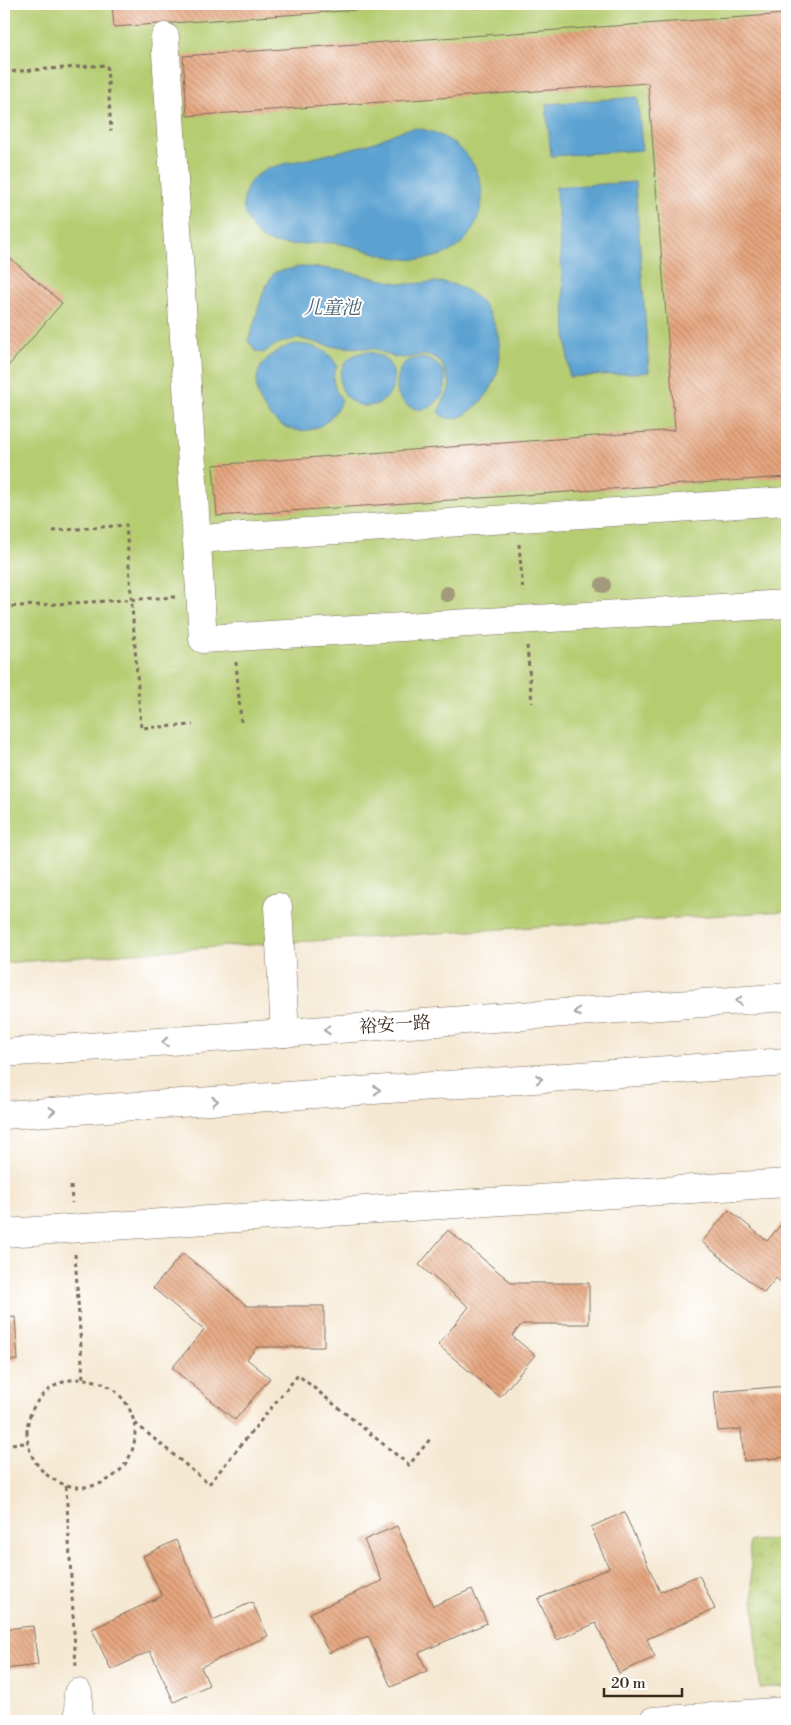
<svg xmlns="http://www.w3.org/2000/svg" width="791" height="1725" font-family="'Libre Bodoni','Noto Serif SC',serif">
<defs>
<pattern id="park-crowns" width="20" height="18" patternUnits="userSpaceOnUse" patternTransform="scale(1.25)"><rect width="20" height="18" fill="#b5cc71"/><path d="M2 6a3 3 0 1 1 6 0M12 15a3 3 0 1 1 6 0" fill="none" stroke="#9daf61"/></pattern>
<pattern id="building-back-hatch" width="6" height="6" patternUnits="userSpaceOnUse" patternTransform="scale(1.25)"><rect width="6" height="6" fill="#e6a67f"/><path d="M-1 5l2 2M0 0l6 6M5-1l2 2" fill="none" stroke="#bc8767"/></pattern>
</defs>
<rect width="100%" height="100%" fill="#fff"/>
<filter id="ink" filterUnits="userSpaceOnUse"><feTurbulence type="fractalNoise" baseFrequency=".02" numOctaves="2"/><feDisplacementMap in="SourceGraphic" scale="10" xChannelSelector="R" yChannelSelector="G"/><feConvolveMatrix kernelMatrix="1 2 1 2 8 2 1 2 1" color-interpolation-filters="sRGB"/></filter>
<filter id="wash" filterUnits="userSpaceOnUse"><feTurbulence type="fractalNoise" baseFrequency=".0096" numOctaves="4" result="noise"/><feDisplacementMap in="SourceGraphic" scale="20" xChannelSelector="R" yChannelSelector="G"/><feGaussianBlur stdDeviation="1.12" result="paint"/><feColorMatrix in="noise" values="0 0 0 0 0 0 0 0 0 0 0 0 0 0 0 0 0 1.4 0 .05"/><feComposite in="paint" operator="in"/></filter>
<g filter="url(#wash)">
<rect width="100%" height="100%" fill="#f5e8d2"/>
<path fill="url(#park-crowns)" stroke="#787b48" d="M787 1539V1686L760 1688 749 1541Z"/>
<path fill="#b5cc71" stroke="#787b48" d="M4 4H787V911L185 949 4 963Z"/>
<path fill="#5ba2d1" stroke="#4b6678" d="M638 97 642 150 551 156 546 104Z
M415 128C466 135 501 184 471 232 462 245 450 254 435 257 397 266 371 248 335 243 314 241 288 249 267 241 256 237 251 226 246 216 242 209 243 202 245 194 251 163 297 163 321 156 337 152 353 148 369 144 385 139 397 130 415 128Z
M635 182 649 372 569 377 556 187Z
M300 267C337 267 363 276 398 283 414 286 431 280 447 283 493 292 512 348 492 386 485 401 455 432 438 412L448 392 450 384 442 364 434 357 424 355 405 358 393 357 376 349 329 346 298 338 277 344 263 353 256 351 248 341C258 318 259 291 275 272Z
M294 344C312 344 329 349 337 366 330 378 334 389 342 400 301 484 203 372 294 344Z
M340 379a27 27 0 1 1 54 0a27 27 0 1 1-54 0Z
M424 358C469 371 434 428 404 403 398 398 396 391 397 383 400 365 402 359 424 358Z"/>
<g id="blocks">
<path fill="url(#building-back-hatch)" d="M112 4H429V5L114 27Z
M787 14V477L217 516 213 465 675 430 648 83 187 116 183 56Z
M4 253 62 303 4 371Z
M729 1210 767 1241 787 1217V1288L776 1278 764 1293 702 1242Z
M448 1230 512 1283H589V1324H522L512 1336 535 1355 500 1397 438 1345 469 1307 419 1265Z
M183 1253 247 1306H324V1347H257L247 1359 270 1378 235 1420 172 1368 204 1330 153 1288Z
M15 1317 18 1360 4 1361V1318Z
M787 1386V1457L744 1461 741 1429 718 1431 714 1392Z
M624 1512 660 1592 699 1575 715 1609 647 1639 655 1657 619 1673 596 1623 557 1640 538 1599 609 1568 591 1527Z
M397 1526 433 1606 472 1589 487 1623 419 1653 427 1671 391 1687 368 1636 329 1653 310 1613 382 1581 364 1540Z
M176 1540 213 1620 252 1602 268 1636 201 1667 209 1685 174 1702 150 1651 111 1670 92 1629 162 1596 143 1556Z
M33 1626 38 1665 4 1669V1629Z"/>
</g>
</g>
<g filter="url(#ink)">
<use href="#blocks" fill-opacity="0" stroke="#7c6c5d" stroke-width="1"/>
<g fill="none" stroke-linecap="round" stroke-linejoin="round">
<defs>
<path id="minor" d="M165 37 203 639 787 604
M196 539 787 501
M278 907 285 1033
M4 1233 787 1183
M78 1693 79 1721
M653 1721 787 1711"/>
<path id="major" d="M4 1053 787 997
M4 1115 787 1062"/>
</defs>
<use href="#minor" stroke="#7c6c5d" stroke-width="29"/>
<use href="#major" stroke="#7c6c5d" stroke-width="29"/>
<path stroke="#7c6c5d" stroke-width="3" stroke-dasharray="4 4" stroke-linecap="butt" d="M4 72 107 65 111 131
M785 528 787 562
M53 531 126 525 141 728 193 725
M519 544 523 592
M4 607 175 597
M527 646 532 703
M236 662 241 722
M71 1186 72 1203
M75 1254 83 1379
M27 1433a54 54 0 1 1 108 0a54 54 0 1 1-108 0Z
M135 1423 209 1484 298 1375 409 1465 431 1438
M4 1444 28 1443
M66 1486 76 1668"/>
<use href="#minor" stroke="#fff" stroke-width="28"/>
<use href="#major" stroke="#fff" stroke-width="28"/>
</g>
<g fill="#a39a7d">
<circle cx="603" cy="585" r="8"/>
<circle cx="447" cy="594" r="8"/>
</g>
<defs><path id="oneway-chevron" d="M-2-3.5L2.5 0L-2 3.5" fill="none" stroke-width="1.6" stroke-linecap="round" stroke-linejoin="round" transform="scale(1.25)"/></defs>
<g stroke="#a79f9a">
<use href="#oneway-chevron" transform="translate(739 1001) rotate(176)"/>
<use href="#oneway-chevron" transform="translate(577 1012) rotate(176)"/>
<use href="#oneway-chevron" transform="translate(327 1030) rotate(176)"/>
<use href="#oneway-chevron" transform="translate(165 1042) rotate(176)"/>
<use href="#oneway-chevron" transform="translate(539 1079) rotate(-4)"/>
<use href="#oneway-chevron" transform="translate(377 1090) rotate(-4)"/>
<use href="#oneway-chevron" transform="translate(215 1101) rotate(-4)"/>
<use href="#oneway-chevron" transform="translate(52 1111) rotate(-4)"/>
</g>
</g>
<g text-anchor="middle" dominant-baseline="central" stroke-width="4" stroke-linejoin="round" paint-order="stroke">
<g font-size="18" fill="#3b2a1e" stroke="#fff">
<text transform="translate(395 1025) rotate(-4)">裕安一路</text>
</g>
<g font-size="19" font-style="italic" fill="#49606f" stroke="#fff">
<text x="332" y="308">儿童池</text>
</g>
</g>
<rect width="791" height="1725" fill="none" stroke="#fff" stroke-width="20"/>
<path d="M604 1688v8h78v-8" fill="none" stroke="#3b2a1e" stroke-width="2.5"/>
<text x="611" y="1688" font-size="15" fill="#3b2a1e" stroke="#ffffff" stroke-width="4" paint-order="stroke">20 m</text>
</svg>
